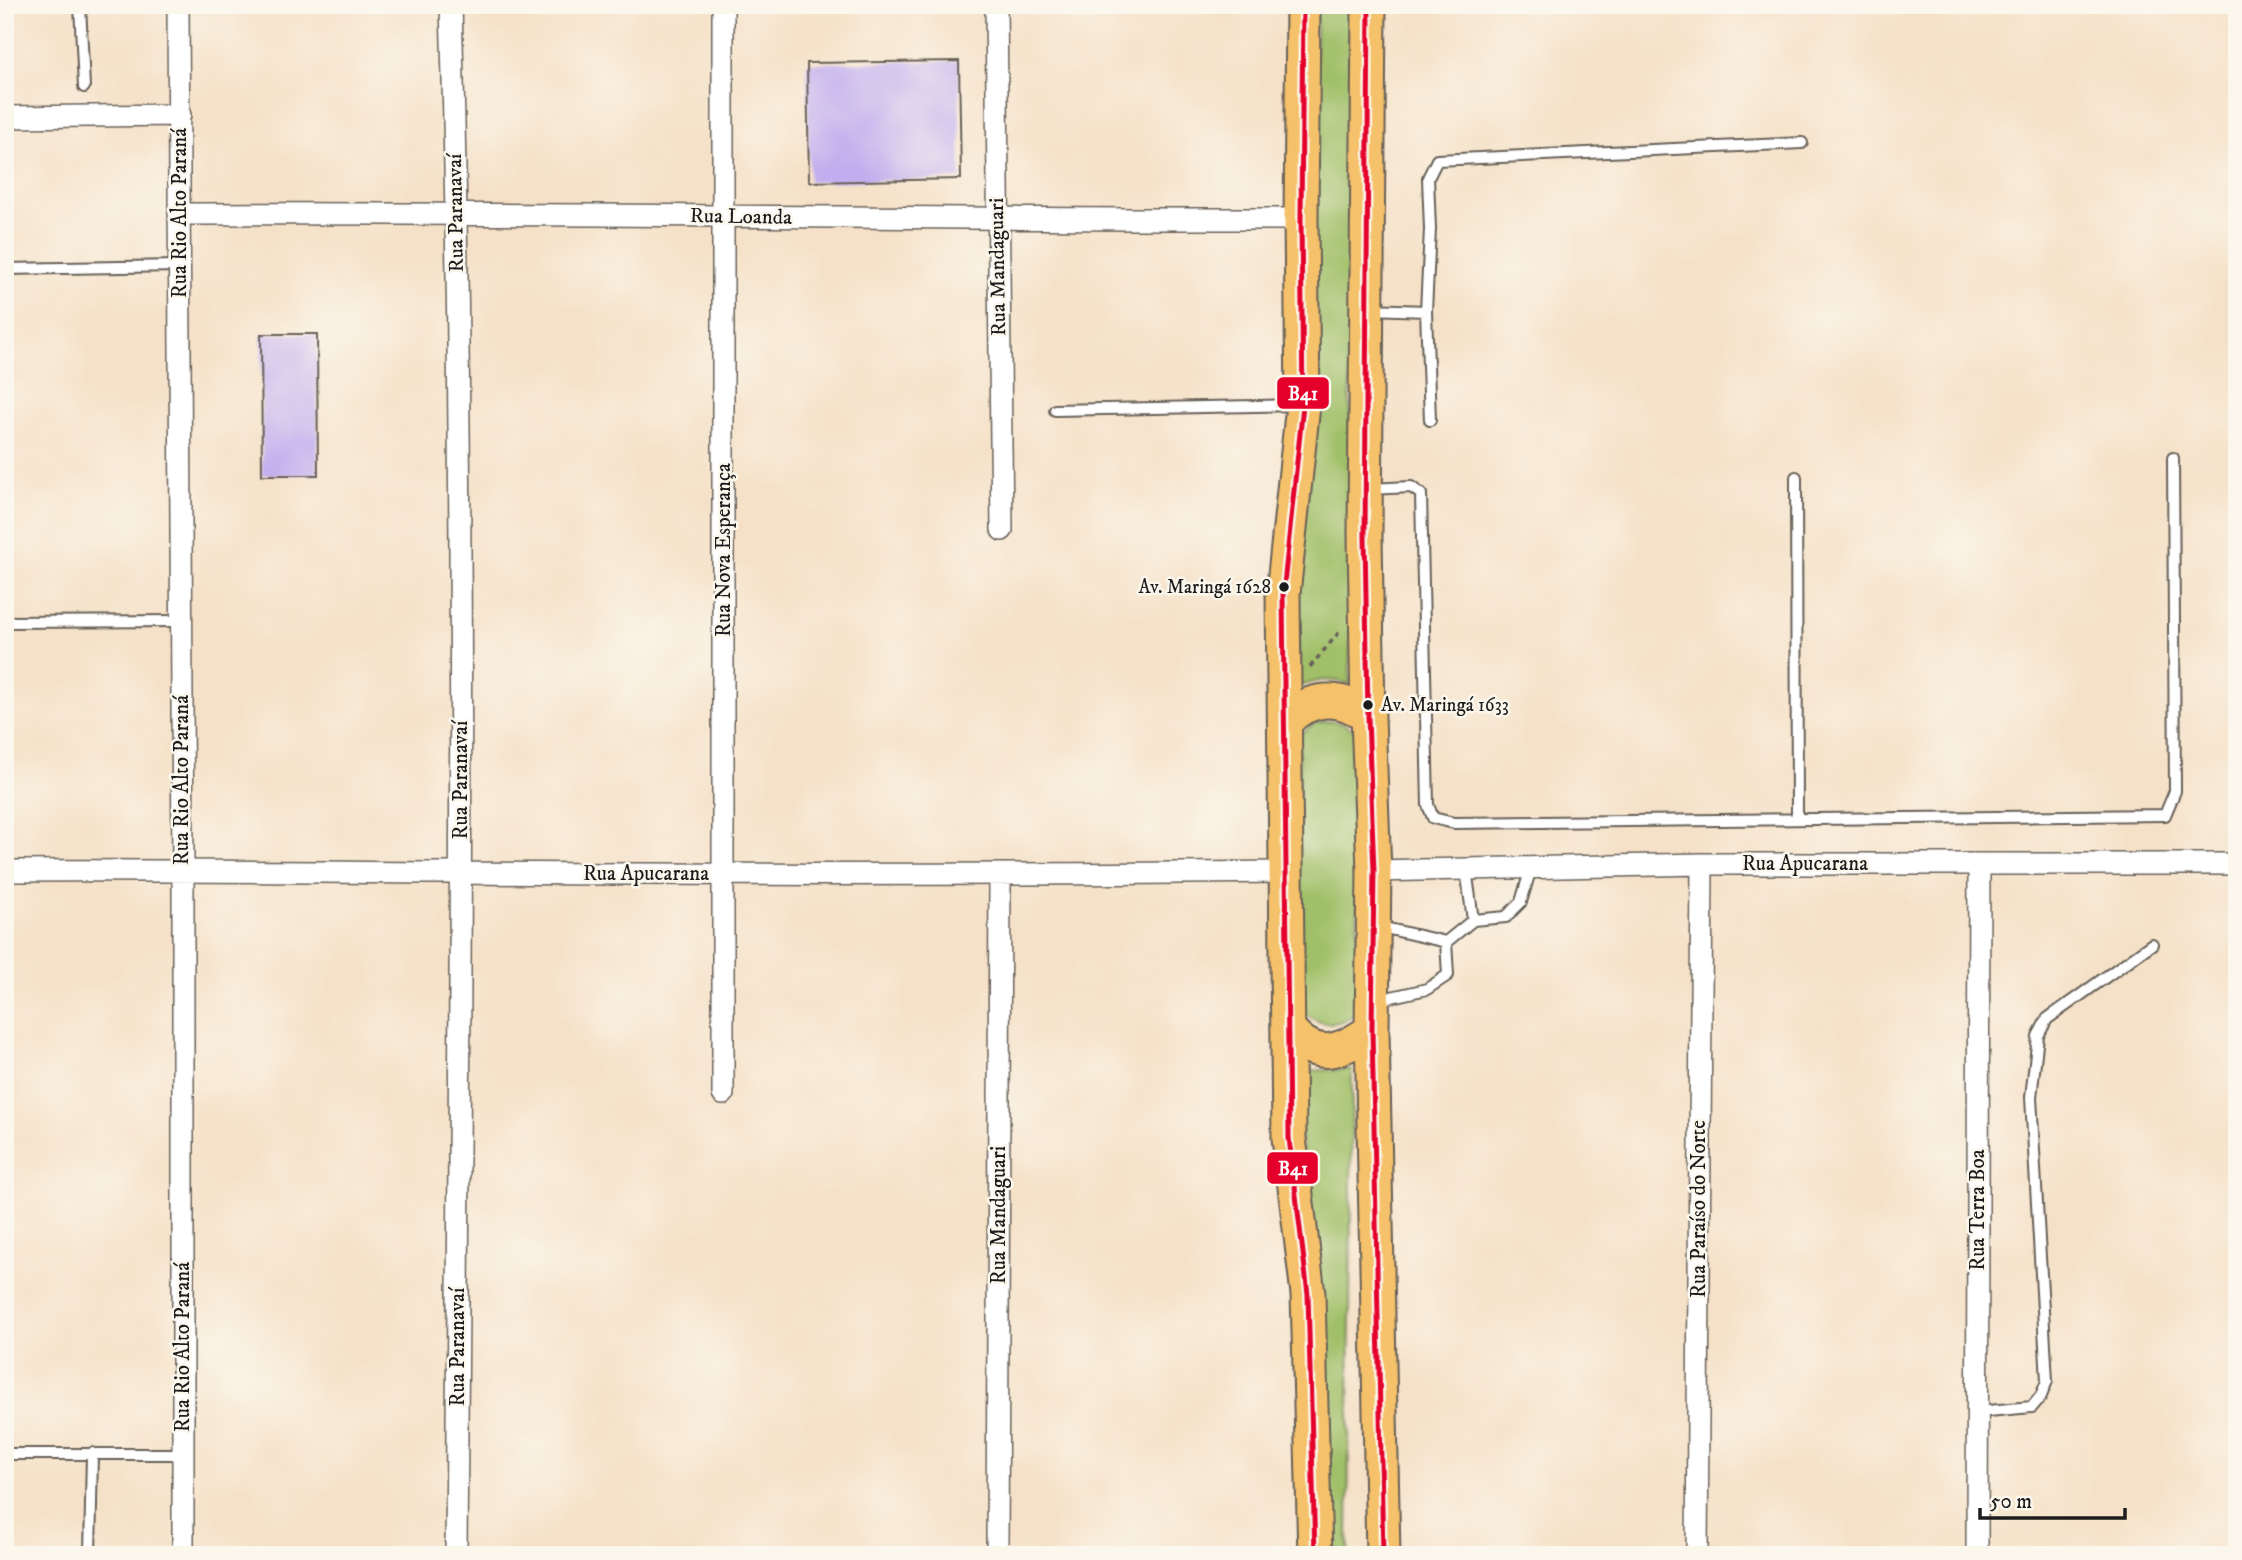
<svg xmlns="http://www.w3.org/2000/svg" width="2242" height="1560" font-family="'IM FELL DW Pica',serif">
<rect width="100%" height="100%" fill="#fbf7ec"/>
<filter id="ink" filterUnits="userSpaceOnUse"><feTurbulence type="fractalNoise" baseFrequency=".0143" numOctaves="2"/><feDisplacementMap in="SourceGraphic" scale="14" xChannelSelector="R" yChannelSelector="G"/><feConvolveMatrix kernelMatrix="1 2 1 2 8 2 1 2 1" color-interpolation-filters="sRGB"/></filter>
<filter id="wash" filterUnits="userSpaceOnUse"><feTurbulence type="fractalNoise" baseFrequency=".00686" numOctaves="4" result="noise"/><feDisplacementMap in="SourceGraphic" scale="28" xChannelSelector="R" yChannelSelector="G"/><feGaussianBlur stdDeviation="1.57" result="paint"/><feColorMatrix in="noise" values="0 0 0 0 0 0 0 0 0 0 0 0 0 0 0 0 0 1.4 0 .05"/><feComposite in="paint" operator="in"/></filter>
<g filter="url(#wash)">
<rect width="100%" height="100%" fill="#f5e1c8"/>
<path fill="#a0bf67" stroke="#5e6e42" stroke-width="2" d="M1317 5H1350V684C1330 678 1317 680 1299 687L1298 594Z
M1330 721 1344 724 1356 732 1358 1011C1338 1029 1315 1027 1299 1006V735L1315 723Z
M1352 1069 1348 1555H1328L1297 1071Z"/>
<g id="blocks">
<path fill="#c2aeee" d="M959 61 961 179 809 182 807 63Z
M261 334H317L318 475H262Z"/>
</g>
</g>
<g filter="url(#ink)">
<use href="#blocks" fill-opacity="0" stroke="#686158" stroke-width="2"/>
<g fill="none" stroke-linecap="round" stroke-linejoin="round">
<defs>
<path id="service" d="M80 5 84 87
M5 269 179 266
M1370 309 1426 311 1430 229 1428 178 1437 160 1802 143
M1426 311 1430 420
M1055 410 1301 405
M1796 477 1797 818
M1369 489 1411 487 1421 494 1428 805 1433 818 1454 823 2165 815 2175 791 2173 458
M5 622 181 621
M1473 920 1506 917 1521 902 1531 868
M1376 926 1446 942 1448 975 1427 989 1378 1000
M1446 942 1473 920 1466 869
M1977 1412 2032 1407 2041 1396 2047 1381 2031 1097 2038 1036 2047 1019 2152 944
M5 1454H182
M90 1555 92 1453"/>
<path id="minor" d="M178 5 183 869V1555
M451 5C466 522 460 1038 456 1555
M996 5 1002 530
M5 117 180 115
M180 214C554 212 928 220 1301 219
M5 871C158 870 310 872 462 873 737 875 1011 875 1286 872
M1374 871 1702 864H2237
M723 1094V5
M997 1555 1000 875
M1697 1555 1702 864
M1977 1555 1979 865"/>
<path id="primary" d="M1303 5 1301 219 1303 405 1283 594 1289 1138 1308 1294 1315 1555
M1369 5 1365 536 1368 717 1374 871 1372 1030 1383 1555
M1286 721C1309 696 1342 694 1368 717
M1288 1028C1315 1063 1341 1052 1372 1030"/>
</defs>
<use href="#service" stroke="#686158" stroke-width="14"/>
<use href="#minor" stroke="#686158" stroke-width="24"/>
<use href="#primary" stroke="#686158" stroke-width="37"/>
<path stroke="#686158" stroke-width="3.5" stroke-dasharray="5 5" stroke-linecap="butt" d="M1310 667 1341 630"/>
<use href="#service" stroke="#fff" stroke-width="10"/>
<use href="#minor" stroke="#fff" stroke-width="21"/>
<use href="#primary" stroke="#f5c16b" stroke-width="33"/>
<defs>
<path id="bus-1" d="M1303 5 1301 219 1303 405 1283 594 1289 1138 1308 1294 1315 1555
M1369 5 1365 536 1368 717 1374 871 1372 1030 1383 1555"/>
</defs>
<use href="#bus-1" stroke="#fbf7ec" stroke-width="10"/>
<use href="#bus-1" stroke="#e4002b" stroke-width="5"/>
</g>
</g>
<g fill="#1c1c1c" stroke="#fbf7ec" stroke-width="2.5">
<circle cx="1284" cy="587" r="6"/>
<circle cx="1368" cy="705" r="6"/>
</g>
<g text-anchor="middle" dominant-baseline="central" stroke-width="5" stroke-linejoin="round" paint-order="stroke">
<g font-size="19" fill="#1c1c1c" stroke="#fbf7ec" text-anchor="end">
<text x="1271" y="587">Av. Maringá 1628</text>
<text x="1381" y="705" text-anchor="start">Av. Maringá 1633</text>
</g>
<g font-size="21" fill="#1c1c1c" stroke="#fbf7ec">
<text transform="translate(180 213) rotate(-90)">Rua Rio Alto Paraná</text>
<text transform="translate(456 213) rotate(-91)">Rua Paranavaí</text>
<text transform="translate(741 217) rotate(1)">Rua Loanda</text>
<text transform="translate(998 267) rotate(-91)">Rua Mandaguari</text>
<text transform="translate(724 550) rotate(-90)">Rua Nova Esperança</text>
<text transform="translate(182 780) rotate(-90)">Rua Rio Alto Paraná</text>
<text transform="translate(461 780) rotate(-90)">Rua Paranavaí</text>
<text x="1805" y="864">Rua Apucarana</text>
<text x="646" y="874">Rua Apucarana</text>
<text transform="translate(1699 1209) rotate(-90)">Rua Paraíso do Norte</text>
<text transform="translate(1978 1210) rotate(-90)">Rua Terra Boa</text>
<text transform="translate(999 1215) rotate(-90)">Rua Mandaguari</text>
<text transform="translate(183 1347) rotate(-90)">Rua Rio Alto Paraná</text>
<text transform="translate(458 1347) rotate(-90)">Rua Paranavaí</text>
</g>
</g>
<g stroke="#fbf7ec" stroke-width="2.5">
<rect x="1276" y="376" width="54" height="34" rx="7" fill="#e4002b"/>
<rect x="1266" y="1151" width="53" height="34" rx="7" fill="#e4002b"/>
</g>
<g font-size="19" text-anchor="middle" font-weight="bold" fill="#fff">
<text x="1303" y="400">B41</text>
<text x="1293" y="1175">B41</text>
</g>
<rect width="2242" height="1560" fill="none" stroke="#fbf7ec" stroke-width="28"/>
<path d="M1980 1508v10h145v-10" fill="none" stroke="#1c1c1c" stroke-width="3.5"/>
<text x="1990" y="1508" font-size="21" fill="#1c1c1c" stroke="#fbf7ec" stroke-width="5" paint-order="stroke">50 m</text>
</svg>
